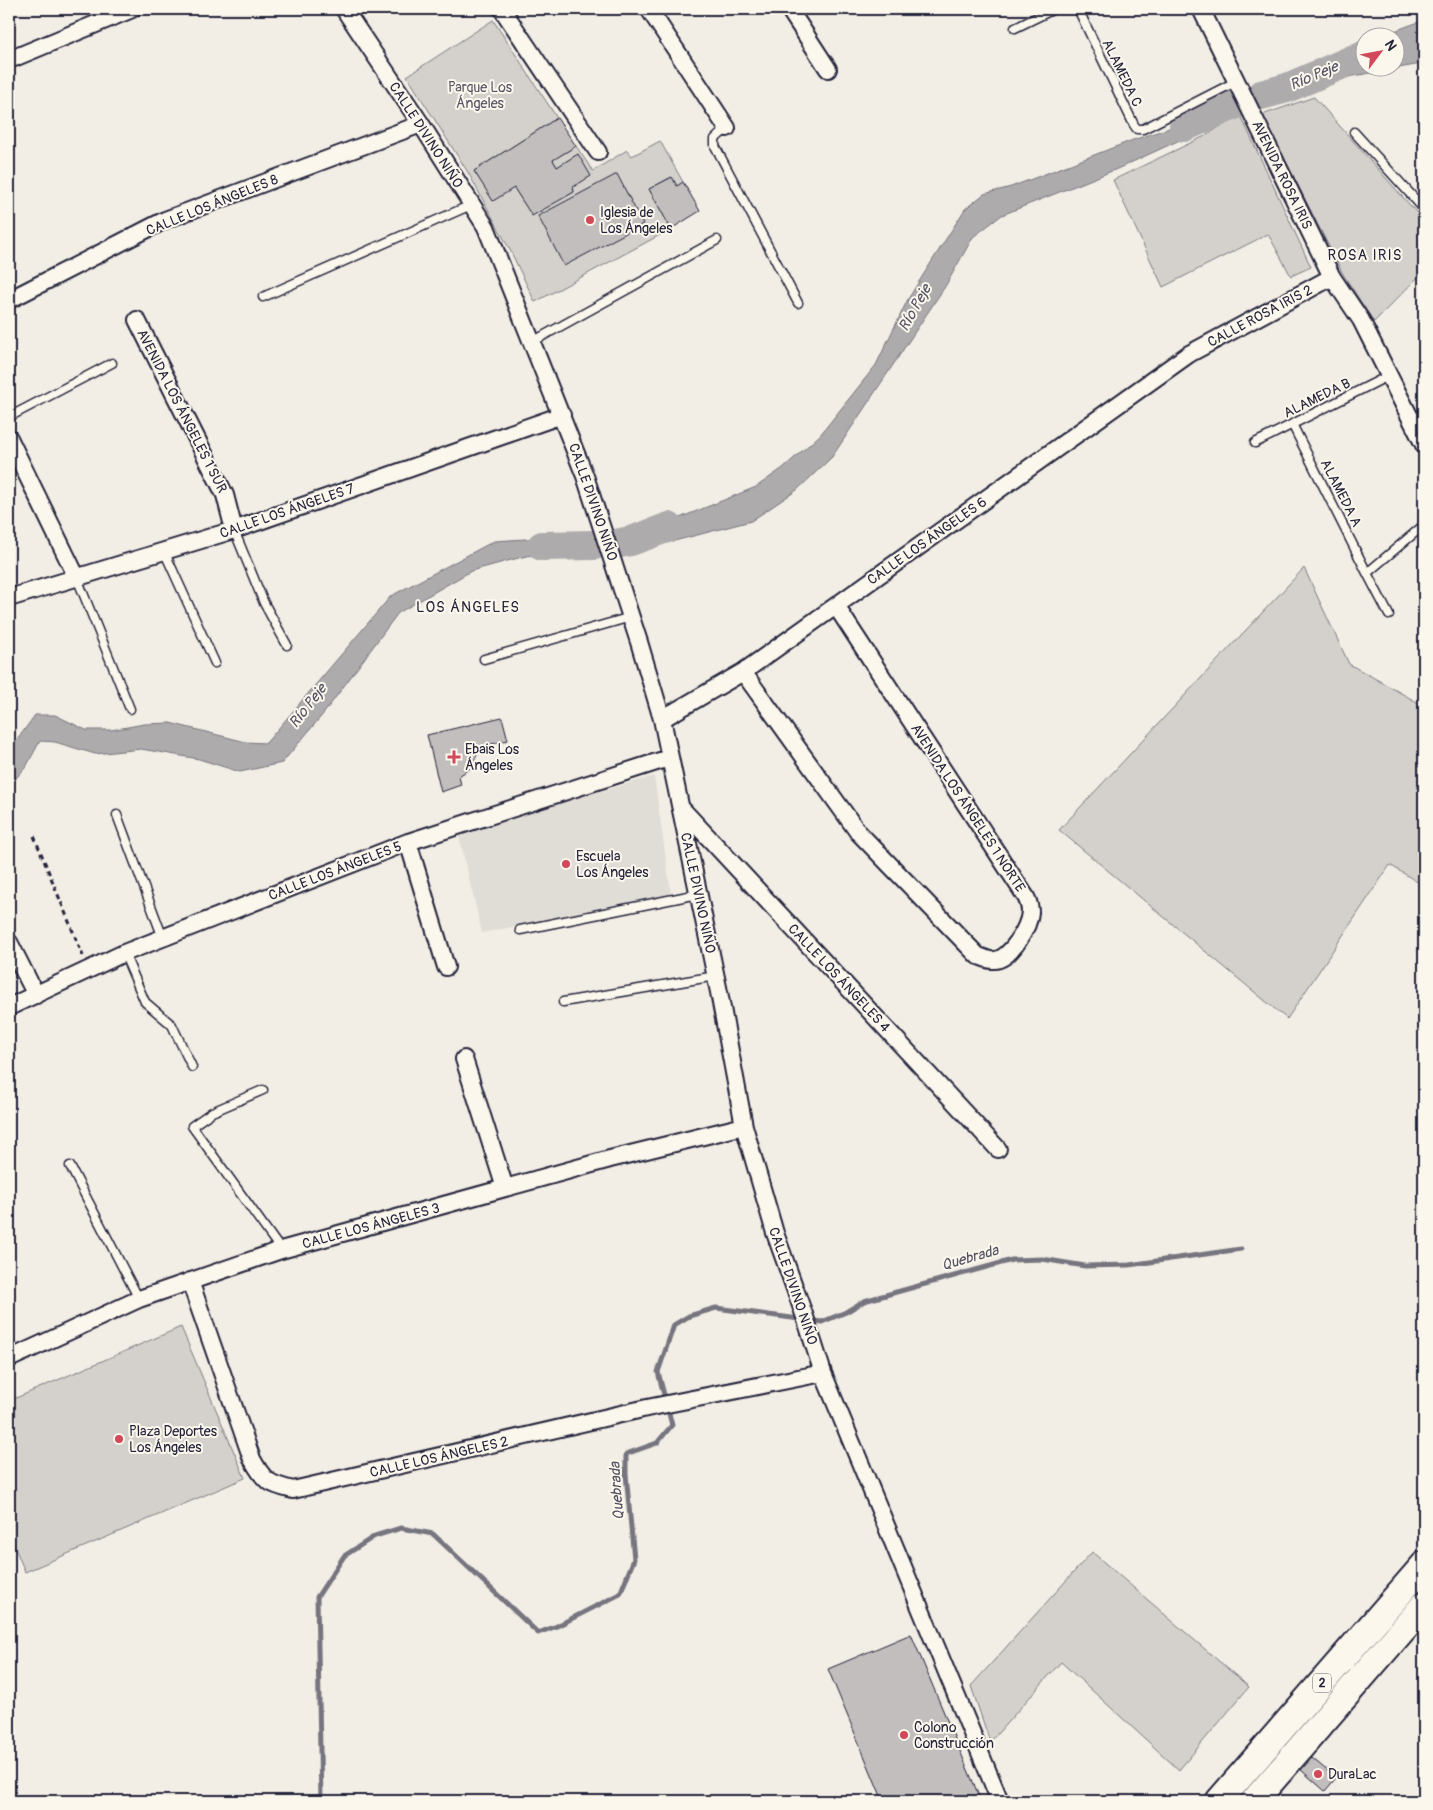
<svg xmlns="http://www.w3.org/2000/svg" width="1433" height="1810" font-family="Pangolin,sans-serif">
<rect width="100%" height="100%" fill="#f2eee5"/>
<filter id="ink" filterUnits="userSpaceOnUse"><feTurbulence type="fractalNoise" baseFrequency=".02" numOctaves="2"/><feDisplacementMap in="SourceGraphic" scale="10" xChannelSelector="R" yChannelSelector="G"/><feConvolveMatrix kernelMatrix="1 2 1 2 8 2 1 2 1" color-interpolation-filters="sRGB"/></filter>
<g filter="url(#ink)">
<path fill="#e0dcd6" d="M654 776 671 895 482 933 458 832Z"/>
<path fill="#d4d1cc" stroke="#7b7a84" d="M493 20 557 118 474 171 493 200 514 188 532 215 574 192 573 187 578 154 557 167 553 160 576 146 593 171 627 150 632 156 660 141 683 182 677 186 671 177 649 189 671 229 535 302 510 250 469 174 407 76Z
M1314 97 1424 221V277L1421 274 1374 322 1343 274 1262 115Z
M1240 114 1311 267 1291 276 1268 234 1163 287 1113 180 1205 136Z
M1304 568 1349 664 1424 706V886L1390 865 1287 1019 1059 830Z
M181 1327 245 1478 25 1572 9 1533V1401Z
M1092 1552 1249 1687 1179 1770 1061 1662 990 1742 971 1686Z"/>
<path fill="#aeabad" stroke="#76747f" d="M1424 20V61L1421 64 1287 88 1365 42 1366 68H1396V38L1378 37Z
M1221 111 1195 133 1117 169 1002 215 973 237 946 285 832 457 797 490 751 521 659 545 631 541 650 530 756 487 783 468 820 435 876 365 908 299 965 209 984 194 1011 187 1133 140Z
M541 538 583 545 522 557 471 571 398 613 324 713 282 763 240 772 199 759 141 749 95 754 55 742 40 741 26 767 9 786V751L35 715H55L86 730H111L144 724 170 723 246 742 266 743 391 596 494 541Z"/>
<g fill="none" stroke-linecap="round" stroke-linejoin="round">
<path stroke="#76747f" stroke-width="5" d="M321 1801 317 1597 344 1556 375 1536 401 1528 433 1534 538 1633 557 1626 620 1594 634 1559 626 1474V1454L657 1443 672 1425 658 1372 674 1325 689 1316 716 1308 822 1322 846 1312 864 1301 1012 1260 1042 1259 1085 1266 1129 1265 1241 1249"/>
<path stroke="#aeabad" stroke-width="30" d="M1261 95 1287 88 1366 54
M1184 127 1234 105
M620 543 631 541 669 527
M542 546 594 545"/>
</g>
<path fill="#c2bebe" stroke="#22223b" d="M557 118 576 146 553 160 557 167 578 154 591 176 573 187 574 192 532 216 514 188 493 201 474 171Z
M617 174 643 224 564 266 538 216Z
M672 177 677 186 683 182 700 211 671 229 649 189Z
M502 717 508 740 480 747 472 767 459 776 461 785 441 792 427 735Z
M911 1634 981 1801H883L828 1669Z
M1312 1758 1336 1778 1325 1791 1301 1770Z"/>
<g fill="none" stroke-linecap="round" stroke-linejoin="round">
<defs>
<path id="service" d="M1078 9 1134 125 1137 129H1143L1237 81
M1015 28 1054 9
M727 128 715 139V146L798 303
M1354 132 1424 209
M263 297 471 205
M532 342 717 240
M9 417 112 363
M1413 422 1424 412
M1292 424 1367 573 1424 525
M1255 443 1390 375
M234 530 264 603 287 645
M164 551 215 663
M1367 573 1389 615
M77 578 130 709
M484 659 631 617
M117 815 163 938
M520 930 698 894
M124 953 145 1002 172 1025 192 1067
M563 1002 716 976
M263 1090 212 1112 192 1126 281 1250
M70 1166 139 1299"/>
<path id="minor" d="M344 9 421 124 486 227 585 476 639 642 662 719 719 992 744 1126 775 1233 805 1317 823 1373 1000 1801
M502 9 598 152
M649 9 727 128
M789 9 828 69
M1201 9 1332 277 1361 320 1424 445
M9 60 132 9
M9 300 165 220 421 124
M137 320 225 495 234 530
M9 438 77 578
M9 598 234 530 562 415
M743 672 858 832 978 956C983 957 989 961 994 960 1010 960 1029 927 1030 912 1030 907 1028 901 1026 897L836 606
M662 719 743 672 1189 354 1332 277
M681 808 998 1149
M408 842 446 967
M9 942 36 995
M9 1007 124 953 408 842 669 758
M464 1059 505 1188
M190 1281 252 1459C264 1481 268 1484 293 1490L647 1408 823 1373
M9 1359 139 1299 281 1250 610 1159 744 1126"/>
<path id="trunk" d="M1219 1801 1424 1565
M1254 1801 1424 1605"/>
</defs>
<use href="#service" stroke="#22223b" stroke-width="11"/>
<use href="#minor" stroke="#22223b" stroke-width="20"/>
<use href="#trunk" stroke="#22223b" stroke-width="30"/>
<path stroke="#22223b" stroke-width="3" stroke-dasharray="5 4" stroke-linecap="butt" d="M34 836 83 956"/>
<use href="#service" stroke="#fbf7ec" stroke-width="8"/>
<use href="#minor" stroke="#fbf7ec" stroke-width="16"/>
<use href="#trunk" stroke="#fbf7ec" stroke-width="26"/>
</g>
</g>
<g fill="#d1495b" stroke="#fbf7ec" stroke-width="2">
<circle cx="590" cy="220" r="5"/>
<path d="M451.5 749.5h5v5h5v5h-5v5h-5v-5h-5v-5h5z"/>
<circle cx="566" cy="864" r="5"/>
<circle cx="119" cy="1439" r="5"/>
<circle cx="904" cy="1735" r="5"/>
<circle cx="1318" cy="1774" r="5"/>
</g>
<g text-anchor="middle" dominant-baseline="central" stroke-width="4" stroke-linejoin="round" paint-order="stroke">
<rect fill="#fbf7ec" stroke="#636270" stroke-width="1" x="1313" y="1673.5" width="18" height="19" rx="4"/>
<g font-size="12" font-weight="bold" fill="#22223b">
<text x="1322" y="1683">2</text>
</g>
<g font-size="14" fill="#22223b" stroke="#fbf7ec">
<text transform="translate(1122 73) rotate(64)">ALAMEDA C</text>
<text transform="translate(426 135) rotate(57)">CALLE DIVINO NIÑO</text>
<text transform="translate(1282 175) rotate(64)">AVENIDA ROSA IRIS</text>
<text transform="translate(212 205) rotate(-22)">CALLE LOS ÁNGELES 8</text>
<text transform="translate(1260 316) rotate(-28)">CALLE ROSA IRIS 2</text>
<text transform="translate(1317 398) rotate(-26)">ALAMEDA B</text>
<text transform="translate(182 411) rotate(63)">AVENIDA LOS ÁNGELES 1 SUR</text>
<text transform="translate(1341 493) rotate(63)">ALAMEDA A</text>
<text transform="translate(593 502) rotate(71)">CALLE DIVINO NIÑO</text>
<text transform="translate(287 511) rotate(-19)">CALLE LOS ÁNGELES 7</text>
<text transform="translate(927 541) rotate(-35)">CALLE LOS ÁNGELES 6</text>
<text transform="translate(968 808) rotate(57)">AVENIDA LOS ÁNGELES 1 NORTE</text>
<text transform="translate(335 871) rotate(-21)">CALLE LOS ÁNGELES 5</text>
<text transform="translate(698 893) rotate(78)">CALLE DIVINO NIÑO</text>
<text transform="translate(839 978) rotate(47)">CALLE LOS ÁNGELES 4</text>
<text transform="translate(371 1226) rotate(-15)">CALLE LOS ÁNGELES 3</text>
<text transform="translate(793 1286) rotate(71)">CALLE DIVINO NIÑO</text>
<text transform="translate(439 1457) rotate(-13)">CALLE LOS ÁNGELES 2</text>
</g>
<g font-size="14" fill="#575766" stroke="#fbf7ec">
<text x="480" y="87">Parque Los<tspan x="480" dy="16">Ángeles</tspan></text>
</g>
<g font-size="14" fill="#22223b" stroke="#fbf7ec" text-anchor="start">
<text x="600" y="212">Iglesia de<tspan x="600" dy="16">Los Ángeles</tspan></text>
<text x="465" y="749">Ebais Los<tspan x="465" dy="16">Ángeles</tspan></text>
<text x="576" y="856">Escuela<tspan x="576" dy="16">Los Ángeles</tspan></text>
<text x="129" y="1431">Plaza Deportes<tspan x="129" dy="16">Los Ángeles</tspan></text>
<text x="914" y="1727">Colono<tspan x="914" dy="16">Construcción</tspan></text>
<text x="1328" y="1774">DuraLac</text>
</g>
<g font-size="15" font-style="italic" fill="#535263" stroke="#fbf7ec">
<text transform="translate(1314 76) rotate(-23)">Río Peje</text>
<text transform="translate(915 308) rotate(-61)">Río Peje</text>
<text transform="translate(308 706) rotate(-52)">Río Peje</text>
<text transform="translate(970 1258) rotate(-16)">Quebrada</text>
<text transform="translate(617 1491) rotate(-94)">Quebrada</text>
</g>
<g font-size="15" letter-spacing="1" fill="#22223b" stroke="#fbf7ec">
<text x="1365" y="255">ROSA IRIS</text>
<text x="468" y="607">LOS ÁNGELES</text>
</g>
</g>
<rect width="1433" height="1810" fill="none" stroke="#fbf7ec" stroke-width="30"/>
<rect x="15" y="15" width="1403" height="1780" fill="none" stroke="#22223b" stroke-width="2" filter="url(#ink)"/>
<g transform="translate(1380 52) rotate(58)"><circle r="24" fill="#fbf7ec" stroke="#a4a2a5"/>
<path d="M0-4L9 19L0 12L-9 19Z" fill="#d1495b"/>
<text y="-8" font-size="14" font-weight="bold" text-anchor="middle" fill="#22223b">N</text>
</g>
</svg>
